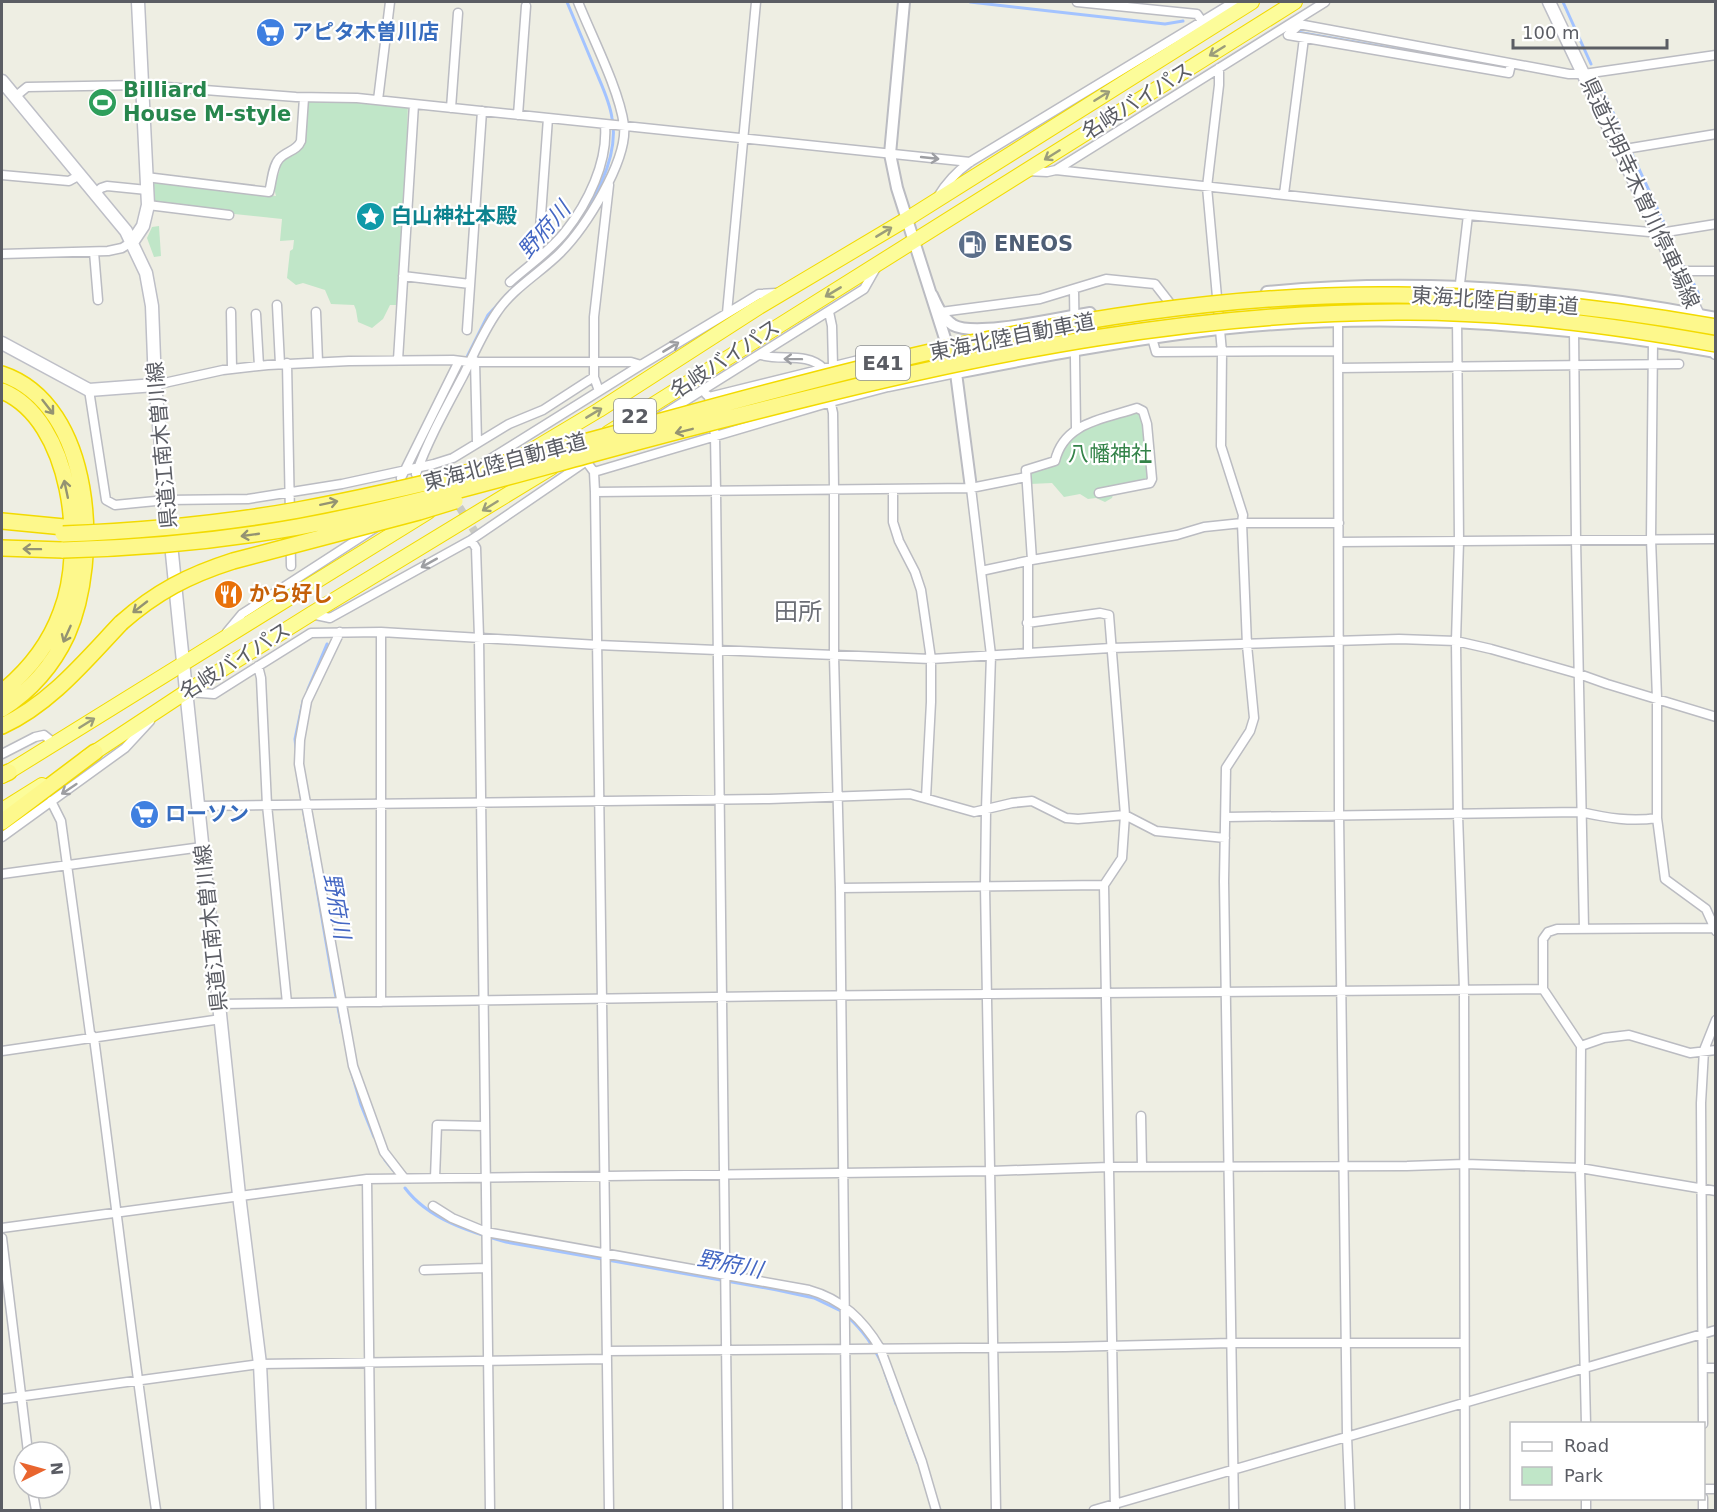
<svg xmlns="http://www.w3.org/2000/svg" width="1717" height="1512" font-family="'DejaVu Sans','Noto Sans JP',sans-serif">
<rect width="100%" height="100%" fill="#eeeee3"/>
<path fill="#c0e6c8" d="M309 98 408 103 401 305H390L383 319 372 328 358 322 356 310 354 305 331 304 325 290 303 283 296 285 287 278 290 251 293 249 294 240 280 241 282 219 148 205 147 182 276 196 273 184 279 173 281 162 295 146Z
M159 226 161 256 154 257 147 238 152 227Z
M1144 410 1150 483 1115 489 1112 498 1105 502 1096 498 1088 499 1080 494 1064 497 1052 483 1030 484 1026 470 1055 461 1076 428Z"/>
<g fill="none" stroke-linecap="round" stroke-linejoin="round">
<path stroke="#a3c3ff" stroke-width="3" d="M970 2 1165 24 1183 21
M1563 2 1591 64
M1297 32 1481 64
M1598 80 1627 143
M1631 152 1665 225
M1670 236 1684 268
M567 237C591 206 620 159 612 118 610 103 603 88 597 74 587 50 577 26 567 2
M1689 274 1701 299
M506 295 540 262
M445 401 488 315 502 300
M415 461 423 447
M308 689 327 644
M296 748 295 739 303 701
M298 778 332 977 341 1023
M350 1067 361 1105 374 1137
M385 1160 393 1170
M405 1188C428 1219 470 1232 506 1242L777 1290 814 1298 843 1312
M848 1317C864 1331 873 1346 882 1364
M885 1373 896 1404
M907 1433 918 1463"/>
<path stroke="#c9cac3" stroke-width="8" stroke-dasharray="8 4" stroke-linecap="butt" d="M453 497 475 532"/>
<defs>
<path id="minor" d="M1077 2 1197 14 1202 21
M1293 23 1569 74H1584L1716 55
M1300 24 1288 35 1509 73 1511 64
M1219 68V85L1207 187 1222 352 1221 446 1243 515 1242 523 1247 645 1254 718 1250 731 1226 768 1224 881 1234 1510
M16 96 27 87 141 85 296 97 357 98 970 162
M378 100 390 2
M451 108 458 13
M518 115 526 6
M1619 150 1716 134
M1056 170 1468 215 1660 233 1716 224
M1026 171 1047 172 1056 170 1325 2
M2 175 69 181 80 175
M146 177 269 192C272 183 272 167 279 159 286 151 297 151 301 141L304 98
M96 193 101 188 107 186 147 190
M1284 194 1304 38
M937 198C946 183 956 172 970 162L1234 2
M148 205 229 215
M94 252 98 300
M2 254 108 251 122 248 133 241
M538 257 548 118
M1677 271H1716
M403 276 470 284
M510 282C528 266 550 251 565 232 588 203 608 162 605 125
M1074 289 1076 428
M1459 292 1468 215
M277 305 280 364
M231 312 232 369
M316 312 318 362
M829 312 832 326 833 366
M941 312 1040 299 1106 279 1155 284 1169 302
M727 313 756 2
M256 314 259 366
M1457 316 1459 541 1456 641 1458 815 1464 989 1465 1510
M1338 322 1339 815 1347 1436 1350 1510
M467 330 482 111
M1574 330 1576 540 1584 928
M1152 338 1156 352 1338 351
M1653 341 1651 539 1657 698V818L1665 879 1706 909 1716 931
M761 355C781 361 807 352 823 368L833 413 834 489V656L840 888 847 1510
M398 360 414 104
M475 361 477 443
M287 363 291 566
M1338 368 1679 364
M155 385 223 370 268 365 349 361 453 360 469 362H631L641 365
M89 390 106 500 115 505 166 500 248 499 342 484 434 464 453 458 509 424 543 410 594 377
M599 391 594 377V317L609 185
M706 394 709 397 883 354 905 352
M709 397 715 435 716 492 728 1510
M661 416 864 289 877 266
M586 461 594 472 595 492 609 1510
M484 463 641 365 746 302 759 294 777 293
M594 472 831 402 888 387 956 373
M416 474C428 440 446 408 463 376 474 354 483 332 497 312 513 288 540 273 560 253 585 228 628 161 624 125 619 89 592 37 578 2
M401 478 459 361
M971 488 991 655 986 810 985 886 996 1510
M893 490V522L899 541 915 572 921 590 931 659V702L926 798
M595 492 971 488 1026 477
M471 540 476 548 479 637 490 1510
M1339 542 1716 539
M1032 560 1026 470 1055 461C1064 422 1104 419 1137 408L1143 411 1147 424 1152 479 1150 483 1099 493
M981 571 1032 560 1177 535 1204 527 1242 523H1339
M311 614 330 618 471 540 588 460
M227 632 242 614 375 528
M340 632 307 701 300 740 299 764 353 1066 384 1152 404 1178
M381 632V1002
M1028 653V561
M258 666 261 678 267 805 287 1003
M188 692 214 694 311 633 381 632 598 645 931 659 1111 648 1399 639 1456 641 1491 649 1579 674 1607 684 1716 717
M2 754 35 737 44 735 54 743
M51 801 61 821 90 1033 94 1038C115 1195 133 1353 156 1510
M198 806 769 799 910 794 974 812 1012 803 1032 801 1066 818 1078 819 1125 815 1109 615 1100 613 1027 623
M1226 817 1581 812C1607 818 1631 822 1657 818
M2 837 125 748 150 721
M2 874 202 847
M840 888 1104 885
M220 1004 783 996 1543 989
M1581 1046 1604 1038 1629 1035 1690 1053 1716 1050
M2 1051 221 1019
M1141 1116 1142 1167
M435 1178 437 1125 484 1126
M367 1179 371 1510
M433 1206 452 1218 486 1232 809 1290C842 1299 863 1320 880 1348L922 1462 936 1510
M2 1228 367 1179 991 1171 1109 1167 1407 1166 1465 1164 1580 1168 1716 1191
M2 1238 28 1452
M424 1270 486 1268
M607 1351 1065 1347 1231 1343H1464
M1703 1368H1716
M2 1399 260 1364 607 1359
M1586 1424 1580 1168 1581 1046 1543 989V939L1548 932 1557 929 1714 928
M1703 1424 1701 1103 1704 1050 1716 1020
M32 1488 36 1510
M1704 1489H1716
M1586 1498V1510
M1703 1498V1510
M1094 1510 1716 1330
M1115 1510 1104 885 1122 858 1125 815 1156 831 1225 838"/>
<path id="tertiary" d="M904 2 890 154 897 188 956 373 971 488
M1267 292C1415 278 1569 289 1716 318
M932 295C937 306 942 318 953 325 976 338 1061 317 1090 313
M956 373C1043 356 1131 339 1219 329 1385 311 1552 323 1716 352"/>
<path id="secondary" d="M1549 2 1716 353
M2 81 126 231 146 273 152 306 155 385 180 633 239 1195 260 1364 267 1510
M133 241 143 226 148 205 138 2
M2 343 89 390 155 385"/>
<path id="trunk" d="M608 433 1295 2
M522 456 599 410 759 307 907 219 1252 2
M86 758 186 692 311 614 551 468
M2 776 428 512
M2 810 42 785"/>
<path id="motorway" d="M2 374C94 405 101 559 67 635 53 665 30 691 2 709
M2 391C72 420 86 549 61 612 49 645 29 670 2 692
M2 521 64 527
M2 548 63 550
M2 726C50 704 85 661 121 623
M2 775 9 772
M2 822 95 752"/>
</defs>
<use href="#minor" stroke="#bbbcc2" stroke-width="11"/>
<use href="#tertiary" stroke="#bbbcc2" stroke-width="14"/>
<use href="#secondary" stroke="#bebfc7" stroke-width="15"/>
<use href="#trunk" stroke="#f2da00" stroke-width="16"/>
<use href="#motorway" stroke="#f2da00" stroke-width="18"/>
<use href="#minor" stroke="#fff" stroke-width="8"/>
<use href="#tertiary" stroke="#fff" stroke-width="10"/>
<use href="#secondary" stroke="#fff" stroke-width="12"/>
<use href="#trunk" stroke="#fcfc9a" stroke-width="14"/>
<use href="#motorway" stroke="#fdf88c" stroke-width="15"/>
<defs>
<path id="motorway-bridge" d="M63 534C142 531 220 524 298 510 503 472 701 405 904 358 1064 320 1231 293 1397 295 1504 296 1610 308 1716 327
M63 550C142 548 220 541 298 527 395 509 490 482 585 456 658 436 732 417 805 399 1000 350 1196 313 1397 312 1504 311 1610 325 1716 344
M121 623C156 592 189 575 233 561L419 512 455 501"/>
</defs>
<use href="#motorway-bridge" stroke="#f2da00" stroke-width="18" stroke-linecap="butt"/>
<use href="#motorway-bridge" stroke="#fdf88c" stroke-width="15"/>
</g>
<defs><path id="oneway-shaft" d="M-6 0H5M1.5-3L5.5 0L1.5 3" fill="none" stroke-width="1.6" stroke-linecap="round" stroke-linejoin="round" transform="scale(1.5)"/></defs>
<g stroke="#9b9d7a">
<use href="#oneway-shaft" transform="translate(1217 51) rotate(148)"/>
<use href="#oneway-shaft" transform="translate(1102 96) rotate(-32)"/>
<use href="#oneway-shaft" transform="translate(1052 155) rotate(148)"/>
<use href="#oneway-shaft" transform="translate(884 232) rotate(-31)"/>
<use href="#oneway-shaft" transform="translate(833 292) rotate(149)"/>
<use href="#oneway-shaft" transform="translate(594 413) rotate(-31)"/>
<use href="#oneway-shaft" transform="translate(490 506) rotate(148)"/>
<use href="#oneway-shaft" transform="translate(87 723) rotate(-32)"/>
</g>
<g stroke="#9d9ea2">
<use href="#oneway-shaft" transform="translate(930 158) rotate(6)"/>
<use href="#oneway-shaft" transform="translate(671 347) rotate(-31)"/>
<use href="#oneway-shaft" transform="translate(793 359) rotate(-179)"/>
<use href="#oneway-shaft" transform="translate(429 563) rotate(151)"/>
<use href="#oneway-shaft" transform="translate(69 789) rotate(146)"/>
</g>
<g stroke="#949372">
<use href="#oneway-shaft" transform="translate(48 407) rotate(52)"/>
<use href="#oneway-shaft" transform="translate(684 431) rotate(166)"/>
<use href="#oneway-shaft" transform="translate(66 489) rotate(-102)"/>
<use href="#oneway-shaft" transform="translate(329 503) rotate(-12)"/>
<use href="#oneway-shaft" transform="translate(250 535) rotate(172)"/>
<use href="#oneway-shaft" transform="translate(32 549) rotate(-179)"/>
<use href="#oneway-shaft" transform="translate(140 607) rotate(142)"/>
<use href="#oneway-shaft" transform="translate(67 634) rotate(114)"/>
</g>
<defs>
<symbol id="supermarket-disc" viewBox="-11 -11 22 22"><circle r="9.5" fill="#3f7fe0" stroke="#fff"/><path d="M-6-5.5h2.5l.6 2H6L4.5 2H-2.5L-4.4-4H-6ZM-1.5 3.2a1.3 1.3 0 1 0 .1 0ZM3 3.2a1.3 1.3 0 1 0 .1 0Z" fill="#fff"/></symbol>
<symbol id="stadium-disc" viewBox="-11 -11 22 22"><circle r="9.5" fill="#2e9e5b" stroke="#fff"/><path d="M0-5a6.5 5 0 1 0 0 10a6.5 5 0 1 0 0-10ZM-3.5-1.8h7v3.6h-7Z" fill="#fff"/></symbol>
<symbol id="sight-disc" viewBox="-11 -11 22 22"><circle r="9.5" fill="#0f9aa8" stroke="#fff"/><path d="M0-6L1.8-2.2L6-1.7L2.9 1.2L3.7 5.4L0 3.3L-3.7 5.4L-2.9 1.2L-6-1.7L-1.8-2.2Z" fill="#fff"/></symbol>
<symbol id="fuel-disc" viewBox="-11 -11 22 22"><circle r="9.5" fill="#5c6f8a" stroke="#fff"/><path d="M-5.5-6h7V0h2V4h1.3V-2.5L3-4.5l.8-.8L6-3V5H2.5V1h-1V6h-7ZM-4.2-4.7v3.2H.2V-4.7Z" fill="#fff"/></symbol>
<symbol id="restaurant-disc" viewBox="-11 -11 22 22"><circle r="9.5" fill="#e8710a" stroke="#fff"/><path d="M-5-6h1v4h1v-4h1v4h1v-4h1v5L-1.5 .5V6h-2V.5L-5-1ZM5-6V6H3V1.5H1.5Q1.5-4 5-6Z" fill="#fff"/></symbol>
</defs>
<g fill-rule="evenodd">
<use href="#supermarket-disc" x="254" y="16" width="33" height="33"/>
<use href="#stadium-disc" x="86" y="86" width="33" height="33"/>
<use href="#sight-disc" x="354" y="200" width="33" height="33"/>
<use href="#fuel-disc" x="956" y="228" width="33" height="33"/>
<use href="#restaurant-disc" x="212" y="578" width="33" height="33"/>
<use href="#supermarket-disc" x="128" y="798" width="33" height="33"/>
</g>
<g text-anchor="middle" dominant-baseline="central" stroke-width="4.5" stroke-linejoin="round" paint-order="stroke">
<g fill="#fff" stroke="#8c8e92" stroke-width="1.5">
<rect x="856" y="346" width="54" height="34" rx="4.5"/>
<rect x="614" y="399" width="42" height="34" rx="4.5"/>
</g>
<g font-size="20" font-weight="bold" fill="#5b5d64">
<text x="883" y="363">E41</text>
<text x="635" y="416">22</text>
</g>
<g font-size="21" font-weight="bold" fill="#366cbe" stroke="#fff" text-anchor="start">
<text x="292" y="32">アピタ木曽川店</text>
<text x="165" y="814">ローソン</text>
</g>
<g font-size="21" font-weight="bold" fill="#27864d" stroke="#fff" text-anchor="start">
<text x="123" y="90">Billiard<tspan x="123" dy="24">House M-style</tspan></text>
</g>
<g font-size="21" fill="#5b5d64" stroke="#fff">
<text transform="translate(1137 101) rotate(-32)">名岐バイパス</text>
<text transform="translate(1640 193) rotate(65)">県道光明寺木曽川停車場線</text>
<text transform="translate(1495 301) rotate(4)">東海北陸自動車道</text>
<text transform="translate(1012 337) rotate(-11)">東海北陸自動車道</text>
<text transform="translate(725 359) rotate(-33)">名岐バイパス</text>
<text transform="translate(162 445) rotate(-95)">県道江南木曽川線</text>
<text transform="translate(505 462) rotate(-15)">東海北陸自動車道</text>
<text transform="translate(235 661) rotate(-32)">名岐バイパス</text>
<text transform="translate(211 928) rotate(-96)">県道江南木曽川線</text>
</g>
<g font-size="21" font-weight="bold" fill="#0d838f" stroke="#fff" text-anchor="start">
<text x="391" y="216">白山神社本殿</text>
</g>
<g font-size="21" font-weight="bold" fill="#4e5e75" stroke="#fff" text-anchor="start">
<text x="994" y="244">ENEOS</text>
</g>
<g font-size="21" fill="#348349" stroke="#fff">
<text x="1110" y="454">八幡神社</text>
</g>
<g font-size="21" font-weight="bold" fill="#c56008" stroke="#fff" text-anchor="start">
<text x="249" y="594">から好し</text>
</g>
<g font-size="22" font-style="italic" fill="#4467c3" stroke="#fff">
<text transform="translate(544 230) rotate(-49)">野府川</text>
<text transform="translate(337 906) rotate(80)">野府川</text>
<text transform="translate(730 1264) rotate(11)">野府川</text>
</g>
<g font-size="24" fill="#6c6f76" stroke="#fff">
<text x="798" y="612">田所</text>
</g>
</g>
<rect width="1717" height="1512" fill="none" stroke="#5b5d64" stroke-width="6"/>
<rect x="1510" y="1422" width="195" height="78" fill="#ffffff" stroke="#bdbec1" stroke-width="1.5"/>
<rect x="1522" y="1442" width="30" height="9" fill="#ffffff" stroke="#bdbec1" stroke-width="1.5"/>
<text x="1564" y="1452" font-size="18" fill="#5b5d64">Road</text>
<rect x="1522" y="1467" width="30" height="18" fill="#c0e6c8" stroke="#bdbec1" stroke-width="1.5"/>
<text x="1564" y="1482" font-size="18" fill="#5b5d64">Park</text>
<g transform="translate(42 1470) rotate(85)"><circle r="28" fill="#ffffff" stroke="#bdbec1" stroke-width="1.5"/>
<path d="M0-4.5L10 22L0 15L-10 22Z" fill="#e9652e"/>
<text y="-9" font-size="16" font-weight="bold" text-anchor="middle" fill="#5b5d64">N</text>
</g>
<path d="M1513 39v9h154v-9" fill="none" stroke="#5b5d64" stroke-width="3"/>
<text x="1522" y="39" font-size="18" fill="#5b5d64" stroke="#ffffff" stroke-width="4.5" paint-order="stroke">100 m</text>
</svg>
